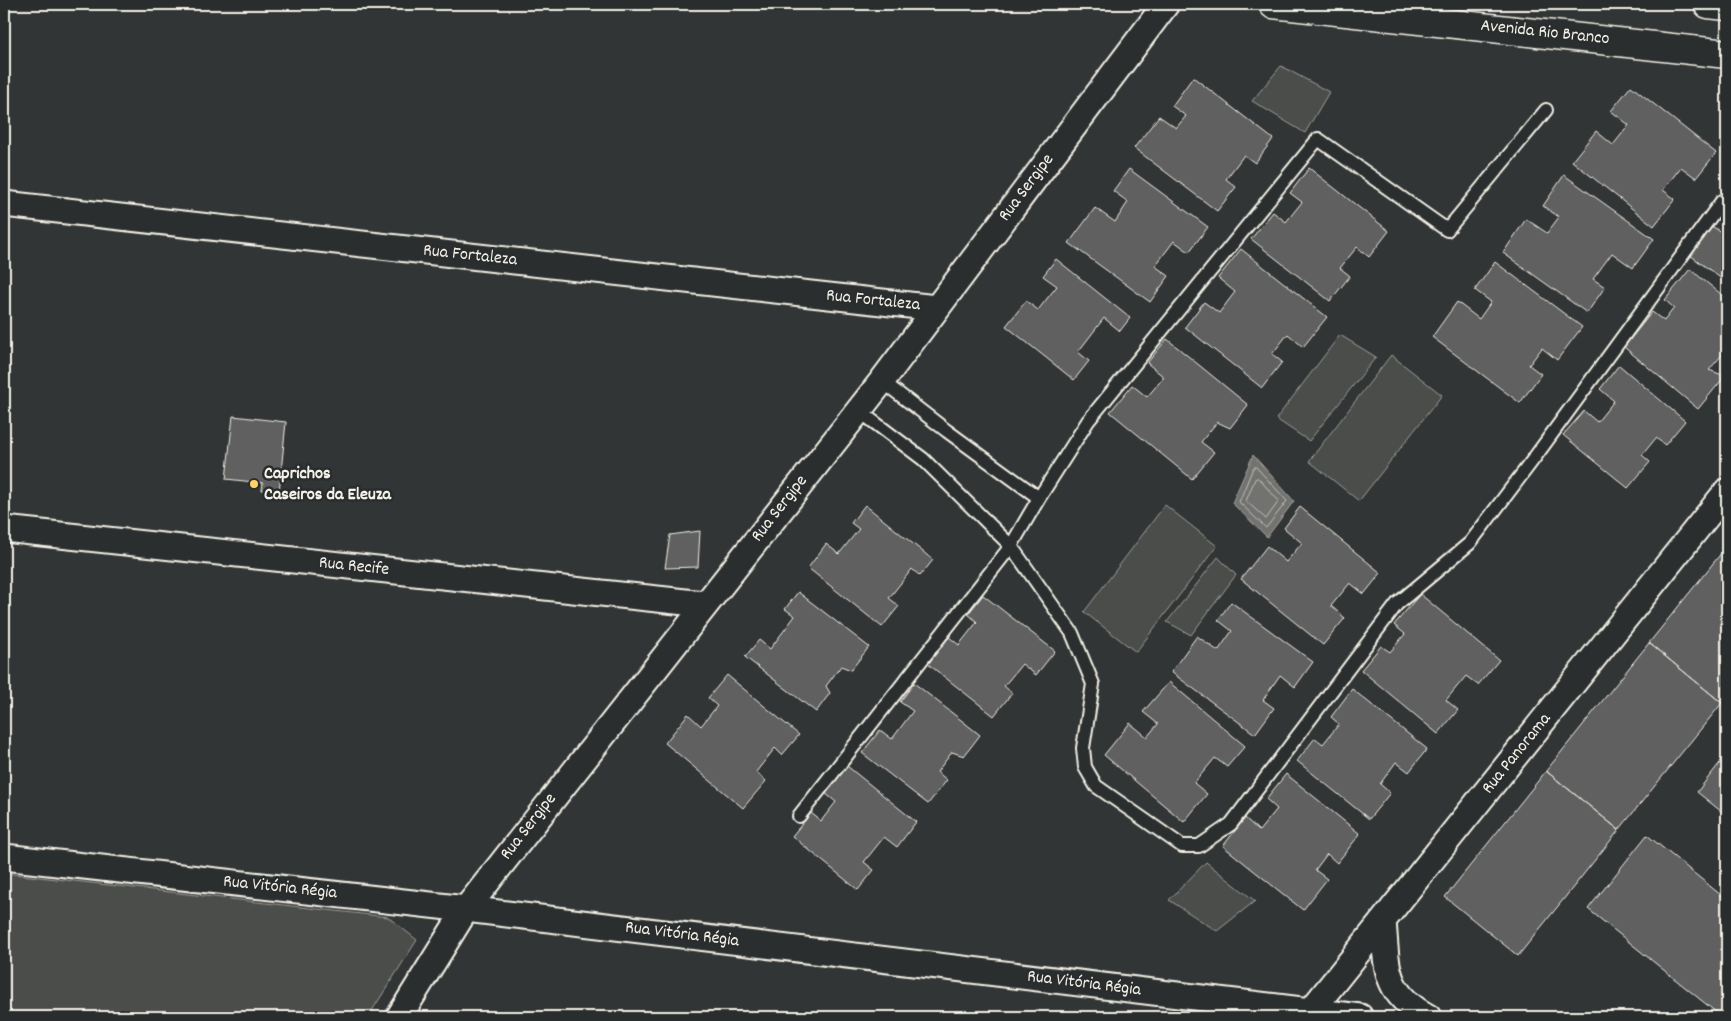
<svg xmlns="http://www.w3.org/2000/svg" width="1731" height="1021" font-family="Dekko,sans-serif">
<rect width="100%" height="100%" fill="#323535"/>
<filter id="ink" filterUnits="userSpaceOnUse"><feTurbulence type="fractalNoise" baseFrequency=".02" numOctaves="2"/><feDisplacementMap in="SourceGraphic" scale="10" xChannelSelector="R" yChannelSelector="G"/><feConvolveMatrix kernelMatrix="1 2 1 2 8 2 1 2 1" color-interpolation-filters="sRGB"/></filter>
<g filter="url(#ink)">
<path fill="#4b4d4c" stroke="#a09f9a" d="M1281 66 1329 92 1305 133 1252 101Z
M1340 335 1376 357 1309 441 1276 419Z
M1391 355 1442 395 1359 501 1309 461Z
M1165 505 1217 546 1136 652 1084 612Z
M1218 557 1236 575 1191 635 1167 622Z
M1206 862 1255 901 1217 931 1169 900Z
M4 873 388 917 417 940 368 1017H4Z"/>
<path fill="#727370" stroke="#a6a5a0" d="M1253 455 1294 501 1267 537 1232 503Z"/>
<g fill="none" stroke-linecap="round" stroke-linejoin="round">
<path stroke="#c0bfb8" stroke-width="1" d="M1256 467 1287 501 1266 528 1239 502 1253 468Z
M1258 478 1279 501 1266 519 1246 501 1255 479Z"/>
</g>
<path fill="#5f605f" stroke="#f4f1e8" d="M507 4H551L550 8Z
M1193 77 1273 139 1255 163 1244 155 1226 179 1236 187 1217 211 1134 148 1159 116 1176 128 1186 116 1172 106Z
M1631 86 1716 153 1696 178 1681 167 1663 190 1675 199 1654 226 1572 161 1596 131 1613 145 1629 125 1611 111Z
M1309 168 1389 231 1369 257 1357 247 1340 268 1350 276 1330 301 1251 239 1273 212 1286 222 1302 202 1290 193Z
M1129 169 1208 227 1189 252 1174 241 1155 266 1169 276 1150 302 1069 243 1095 208 1115 222 1128 202 1113 191Z
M1564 175 1654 239 1633 268 1612 253 1593 279 1605 287 1587 313 1503 253 1526 219 1547 233 1559 217 1543 206Z
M1712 226 1725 235 1727 233V283L1690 255Z
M1241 249 1327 317 1303 347 1288 334 1272 354 1282 362 1262 388 1185 327 1204 302 1219 313 1235 292 1218 278Z
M1056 259 1130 318 1120 331 1104 318 1078 352 1089 361 1074 380 1006 326 1026 301 1038 310 1057 286 1043 276Z
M1495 262 1582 327 1557 360 1542 348 1529 365 1541 374 1520 403 1432 337 1457 302 1479 319 1491 302 1475 290Z
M1690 269 1727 299V349L1709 370 1725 376 1698 409 1624 347 1652 312 1664 321 1674 308 1665 300Z
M1167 339 1248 405 1230 428 1217 422 1201 442 1214 452 1192 479 1110 412 1132 385 1147 397 1164 377 1147 363Z
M1619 365 1685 421 1665 445 1656 438 1642 455 1650 462 1628 488 1563 435 1584 411 1597 422 1614 401 1600 389Z
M233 416 286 422 279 492 262 490 263 483 226 479Z
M865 505 933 560 920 576 912 569 889 598 899 606 882 627 808 568 826 544 839 554 859 529 851 523Z
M1300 507 1381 573 1364 594 1350 583 1331 606 1345 618 1323 645 1241 579 1267 546 1286 562 1302 543 1284 528Z
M700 531 698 567 665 568 670 535Z
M1727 546V697L1722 703 1649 643Z
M798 592 869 647 851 670 841 666 826 686 830 693 816 712 745 657 759 640 770 649 795 616 785 609Z
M1420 594 1499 660 1478 685 1466 676 1446 700 1458 710 1438 734 1361 670 1381 646 1390 652 1405 634 1394 625Z
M983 595 1055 651 1036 675 1022 664 1004 686 1012 693 994 716 928 664 949 637 959 645 977 622 968 614Z
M1231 602 1313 662 1295 687 1280 675 1263 700 1274 708 1255 734 1171 672 1197 636 1218 651 1232 631 1218 620Z
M1649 643 1722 703 1619 830 1546 771Z
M727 675 799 735 782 755 775 748 756 772 766 781 743 808 665 743 688 714 701 726 717 706 708 698Z
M1169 682 1245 746 1227 767 1215 758 1194 783 1207 794 1184 822 1104 755 1130 723 1147 737 1158 724 1143 712Z
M914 683 980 735 964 756 952 752 937 772 947 780 928 804 862 753 880 730 892 739 913 711 900 702Z
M1352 689 1427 749 1409 772 1396 762 1380 784 1390 793 1369 819 1297 761 1315 738 1323 744 1339 724 1331 717Z
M1727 754V816L1697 792Z
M847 766 916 822 897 847 884 837 864 862 874 870 858 890 792 836 811 813 821 821 836 802 825 793Z
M1546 771 1619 830 1518 956 1445 897Z
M1286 774 1360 834 1337 863 1327 854 1315 870 1327 879 1303 910 1223 846 1245 818 1259 831 1277 809 1266 799Z
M1647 835 1727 900V1017H1722L1588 909Z"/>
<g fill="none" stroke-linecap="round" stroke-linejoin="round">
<defs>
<path id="lane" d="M882 381 947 431 1039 498
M858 410 923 459 1011 546 1072 633 1093 684 1083 748 1085 767 1096 786 1182 846H1199L1231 824 1397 604 1470 543 1532 461 1722 201
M799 816 1011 546 1039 498 1088 421 1318 139 1447 230 1546 110"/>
<path id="street" d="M4 204 936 308
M4 529 704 604
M4 857 466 909 1360 1017
M1383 921C1387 966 1383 993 1428 1017
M399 1017 466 909 882 381 1166 4
M1306 1017 1727 491"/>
<path id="secondary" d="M1273 4 1727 54
M1708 4 1727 6"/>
</defs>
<use href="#lane" stroke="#f4f1e8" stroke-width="16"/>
<use href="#street" stroke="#f4f1e8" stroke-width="29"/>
<use href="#secondary" stroke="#f4f1e8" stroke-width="31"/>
<use href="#lane" stroke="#2a2d2e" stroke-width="12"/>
<use href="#street" stroke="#2a2d2e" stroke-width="25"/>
<use href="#secondary" stroke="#2a2d2e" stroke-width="28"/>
</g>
</g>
<circle fill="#ffd166" stroke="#2a2d2e" stroke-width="2" cx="254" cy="484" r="5"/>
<g text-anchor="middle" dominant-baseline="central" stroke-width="5" stroke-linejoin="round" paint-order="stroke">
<g font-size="18" fill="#f4f1e8" stroke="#2a2d2e">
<text transform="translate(1545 33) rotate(6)">Avenida Rio Branco</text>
<text transform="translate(1027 188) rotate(-53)">Rua Sergipe</text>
<text transform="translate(470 256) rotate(6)">Rua Fortaleza</text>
<text transform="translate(873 301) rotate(6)">Rua Fortaleza</text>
<text transform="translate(780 509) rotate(-52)">Rua Sergipe</text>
<text transform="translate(354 567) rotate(6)">Rua Recife</text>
<text transform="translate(1517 754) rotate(-51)">Rua Panorama</text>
<text transform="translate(529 827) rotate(-52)">Rua Sergipe</text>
<text transform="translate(280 888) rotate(6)">Rua Vitória Régia</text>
<text transform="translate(682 935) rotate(7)">Rua Vitória Régia</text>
<text transform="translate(1084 984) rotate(7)">Rua Vitória Régia</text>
</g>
<g font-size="18" font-weight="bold" fill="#f4f1e8" stroke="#2a2d2e" text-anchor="start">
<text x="264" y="474">Caprichos<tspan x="264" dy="21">Caseiros da Eleuza</tspan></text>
</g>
</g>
<rect width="1731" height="1021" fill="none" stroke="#2a2d2e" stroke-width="20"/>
<rect x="10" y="10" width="1711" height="1001" fill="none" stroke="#f4f1e8" stroke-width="2" filter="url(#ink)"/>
</svg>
